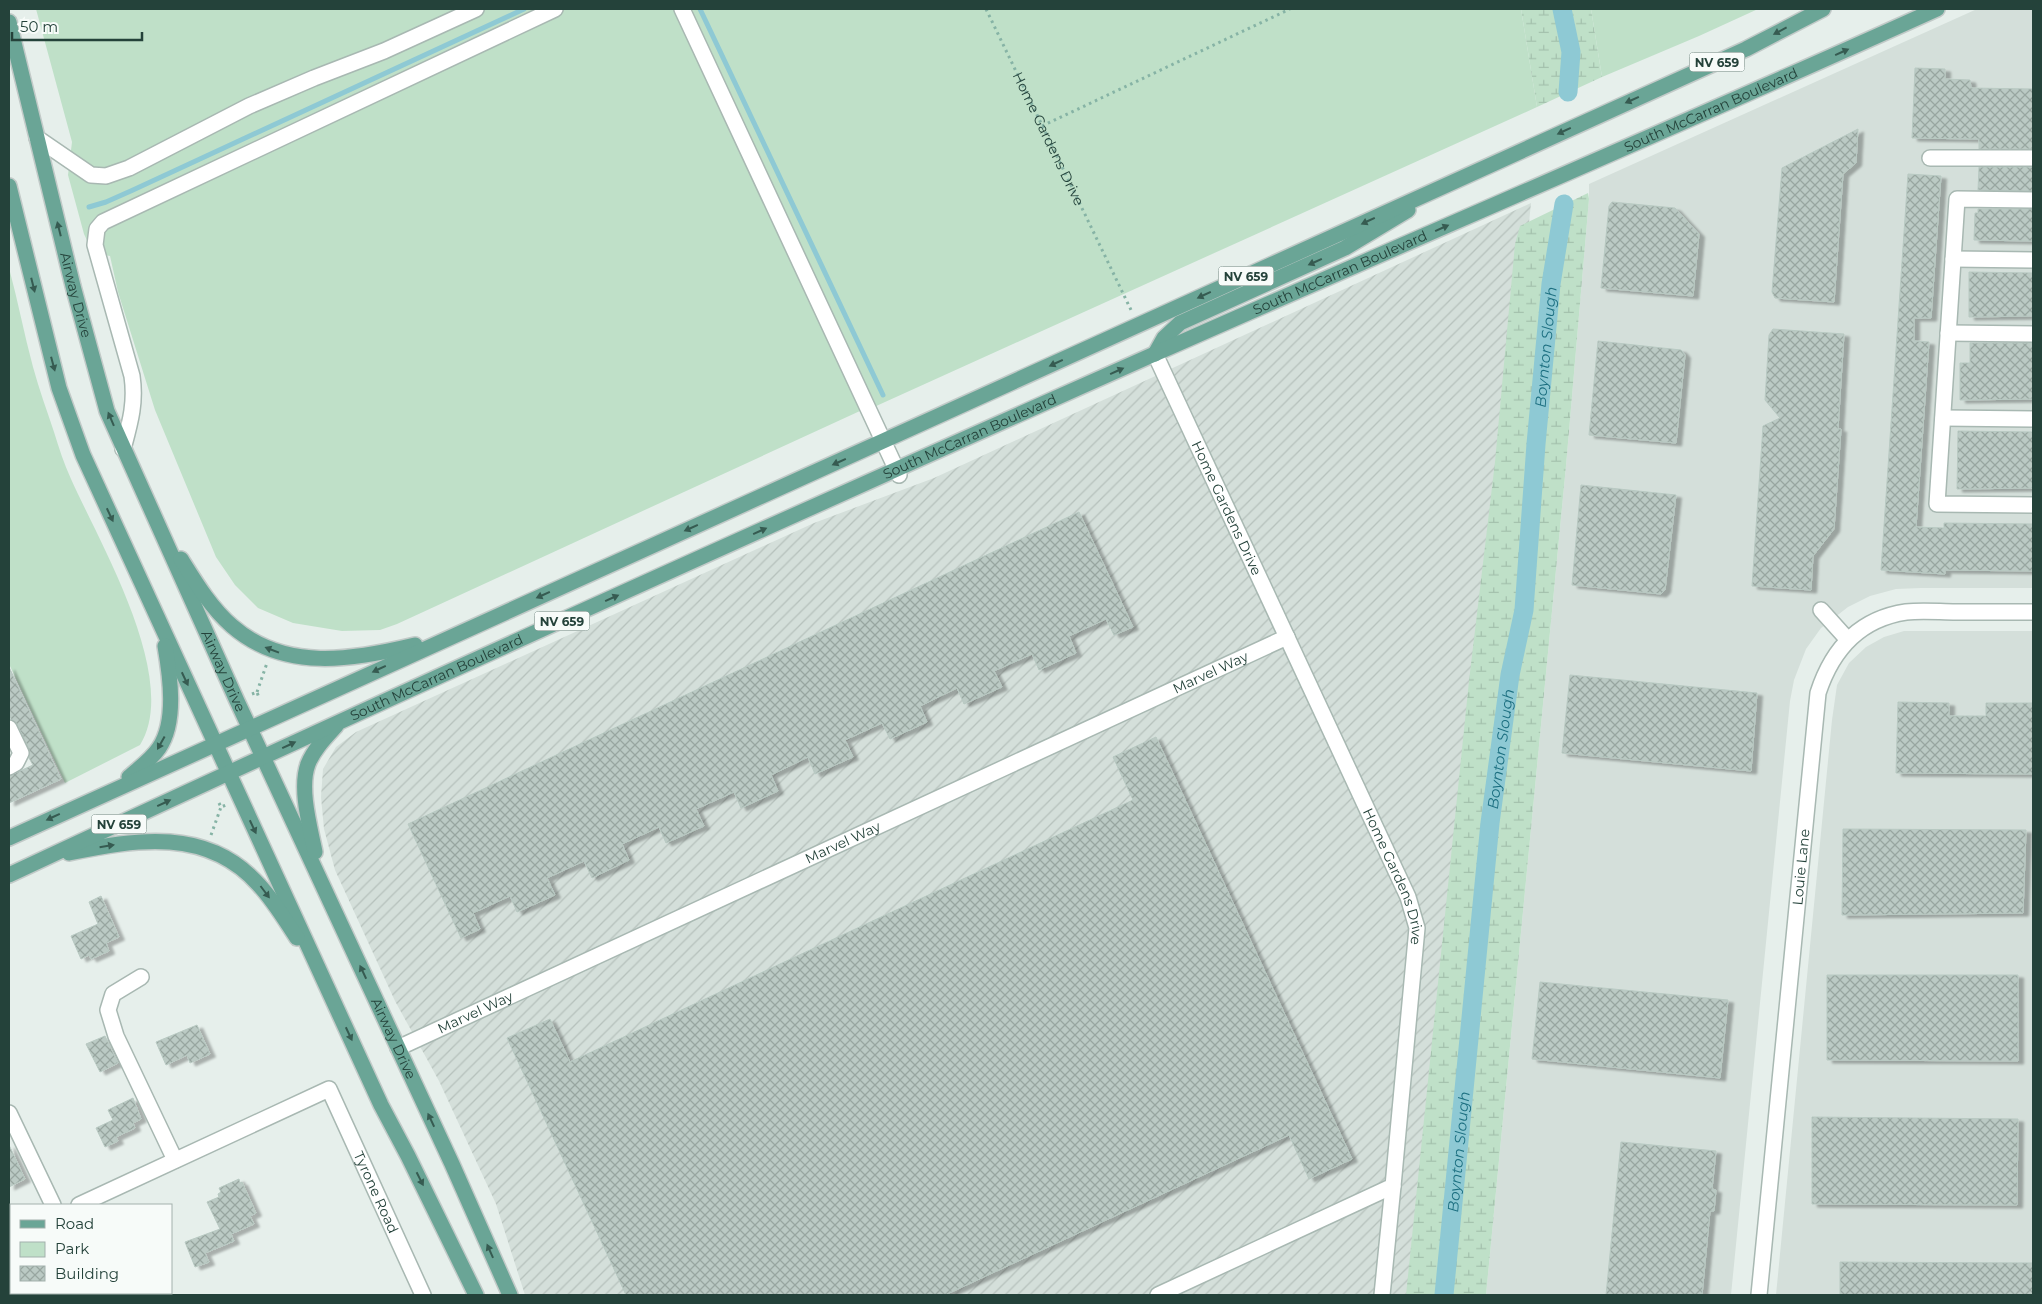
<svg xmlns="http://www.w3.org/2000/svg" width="2042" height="1304" font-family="Montserrat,sans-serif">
<defs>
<pattern id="industrial-furrows" width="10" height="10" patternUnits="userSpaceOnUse" patternTransform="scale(1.25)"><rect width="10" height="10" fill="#d4dfda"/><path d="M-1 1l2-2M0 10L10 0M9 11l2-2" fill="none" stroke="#b6c1bc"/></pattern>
<pattern id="wetland-marsh" width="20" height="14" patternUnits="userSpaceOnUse" patternTransform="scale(1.25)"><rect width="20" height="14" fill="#bfe0c8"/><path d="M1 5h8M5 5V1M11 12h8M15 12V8" fill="none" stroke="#a4c1ad"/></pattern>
<pattern id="building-cross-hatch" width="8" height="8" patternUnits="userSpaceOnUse" patternTransform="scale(1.25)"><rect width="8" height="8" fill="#bbcac4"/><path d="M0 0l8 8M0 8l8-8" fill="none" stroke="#98a6a0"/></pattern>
<filter id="shadow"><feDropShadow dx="5.5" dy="3" stdDeviation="1" flood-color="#0004"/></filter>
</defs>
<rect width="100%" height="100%" fill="#e6efeb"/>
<path fill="#d4dfda" d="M1977 9H2033V588H1921L1896 589 1870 596 1848 607 1821 628 1806 649 1794 680 1790 701 1731 1295H1486L1566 466 1589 199V184Z
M1904 631H2033V1295H1776L1832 720 1837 685 1849 663 1866 647 1884 637Z"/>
<path fill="url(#industrial-furrows)" d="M1531 203 1421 1295H525L496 1204 439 1081 395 1001 335 870 324 829 321 797 323 769 336 747 356 732 814 523 934 478Z"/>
<path fill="#bfe0c8" d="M36 9H1521L1537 107 874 407 873 405 397 624 380 630 342 631 293 623 258 608 235 585 216 557 155 410 118 292 110 256 93 253 84 234 68 175 72 142Z
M1591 9H1758L1699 36 1602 77Z
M9 268C18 301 24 334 33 367 39 389 47 411 54 432 59 448 64 464 71 479 99 542 181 679 140 745L65 783 9 664Z"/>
<path fill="url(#wetland-marsh)" d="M1521 9H1591L1602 77 1537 107Z
M1588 193 1589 199 1566 466 1486 1295H1406L1469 681 1495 462 1515 244 1520 226Z"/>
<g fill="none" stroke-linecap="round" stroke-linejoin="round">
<path stroke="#8ec9d4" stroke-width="5" d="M700 9 883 395
M89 207 106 202 133 190 524 9"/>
<g stroke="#8ec9d4" stroke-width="19">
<path d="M1562 9 1571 52 1568 92"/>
<path id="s1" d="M1444 1295 1490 823 1510 675 1524 610 1536 444 1551 284 1564 204"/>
</g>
</g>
<path fill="url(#building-cross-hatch)" stroke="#b8c9c2" filter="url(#shadow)" d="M1915 68 1945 69V79L1970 80 1971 88 2033 89V149H1979V139L1912 138Z
M1858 129 1856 163 1843 174 1834 302 1775 298 1772 292 1782 168Z
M1979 167H2033V191L1978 190Z
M1908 174 1941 176 1931 318H1914V341L1929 342 1916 527 1944 528V523L2033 524V571L1945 570V574L1881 570Z
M1612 202 1675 208 1699 234 1693 296 1601 288 1609 206Z
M1978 209H2033V241L1974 240 1975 213H1978Z
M1969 272 2033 273V316L1969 317Z
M1773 329 1844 334 1838 429H1841L1834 529 1813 556 1811 590 1752 586 1763 426 1780 418 1765 400 1769 335Z
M1598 341 1681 350 1685 355 1676 443 1589 435Z
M1970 343H2033V399L1960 400V363H1970Z
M1958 431 2033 432V488L1957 489Z
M1581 485 1676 495 1665 590 1661 594 1572 585Z
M1079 512 1133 627 1114 635 1106 619 1069 636 1076 653 1039 670 1032 654 994 671 1002 687 964 704 957 688 920 706 927 722 890 739 882 723 845 740 853 757 815 774 808 757 771 775 778 791 741 808 734 792 696 809 704 826 666 843 659 827 622 844 629 860 592 878 584 861 547 878 555 895 517 912 510 896 473 913 480 929 461 938 408 824Z
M9 667 61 779 9 803V776L33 765 29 758V749L17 724 11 719 9 714Z
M1570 675 1757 693 1751 771 1562 753Z
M1898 702 1949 703V716H1986V703H2033V774L1896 773Z
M1156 737 1352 1159 1309 1179 1289 1135 945 1295H626L507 1038 550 1019 570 1062 795 957 1133 800 1113 757Z
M1843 829 2026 830 2023 913 1842 915Z
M101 896 119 937 106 943 109 951 91 959 89 955 81 959 71 936 98 924 89 902Z
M1827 975H2018V1061L1827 1060Z
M1540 982 1728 1000 1720 1078 1532 1059Z
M197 1025 210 1054 190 1063 187 1055 166 1065 156 1042Z
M105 1036 118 1063 100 1072 86 1044Z
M133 1098 141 1119 133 1123 135 1128 116 1137 118 1141 105 1147 96 1128 113 1120 108 1110Z
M1812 1117 2018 1119 2017 1205 1812 1204Z
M1621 1142 1716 1151 1712 1189 1716 1190 1714 1211H1710L1702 1295H1606Z
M9 1145 25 1179 9 1187Z
M239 1179 240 1183 242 1182 256 1213 250 1216 254 1224 231 1234 234 1241 205 1253 209 1262 195 1267 185 1242 220 1229 207 1202 219 1197 218 1194 221 1192 219 1188Z
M1840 1262 2033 1263V1295H1840Z"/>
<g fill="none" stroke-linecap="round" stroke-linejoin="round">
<defs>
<g id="minor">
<path d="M682 9 899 475"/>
<path d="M37 138 91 175 106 176 129 168 249 106 314 78 384 51 476 9"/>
<path d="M1930 158H2033"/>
<path d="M2033 200 1957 199 1937 504 2033 505"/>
<path d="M1953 259 2033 260"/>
<path d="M1948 333 2033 334"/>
<path id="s3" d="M1155 354 1408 897 1417 928 1393 1186 1158 1295"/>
<path d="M1943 418 2033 419"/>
<path d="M123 449C130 423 136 403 132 376L95 245 97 229 103 222 555 9"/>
<path d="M1821 610 1848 640"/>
<path d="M9 728 21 753 16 763 9 767"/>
<path d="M141 977 113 994 108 1010 116 1036 175 1160"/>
<path id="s4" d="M398 1048 1287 637"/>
<path d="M9 1113 53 1205"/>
<path id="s5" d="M79 1205 329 1089 423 1295"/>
<path d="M9 1238 11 1237"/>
<path d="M1382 1295 1393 1186"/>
<path id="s6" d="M1759 1295 1818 693C1832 650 1859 619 1906 612 1923 610 1940 612 1956 612 1982 612 2008 612 2033 612"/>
</g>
<g id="major">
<path id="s7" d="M9 22 73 286 107 411 237 701 452 1164 510 1295"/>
<path d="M9 186 59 388 83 455 381 1105 408 1156 476 1295"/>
<path d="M1155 354 1164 338 1180 323 1345 248 1408 210"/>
<path d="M181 559C196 583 211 608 232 626 285 672 353 660 415 645"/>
<path d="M129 777C139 768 151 760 159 748 177 722 170 675 165 646"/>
<path d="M9 838 1746 49 1823 9"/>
<path d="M315 852C310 827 299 788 308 764 314 749 326 737 336 726"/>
<path d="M69 853C136 839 208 827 259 885 274 901 285 920 297 938"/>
<path id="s8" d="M9 875C387 698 768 526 1150 356 1412 240 1676 127 1937 9"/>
</g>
</defs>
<use href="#minor" stroke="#a8b8b2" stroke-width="18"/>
<use href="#major" stroke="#c2cac8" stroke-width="18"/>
<g stroke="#86b3a5" stroke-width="3" stroke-dasharray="2.5 4" stroke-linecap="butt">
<path id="s2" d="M986 9 1132 312"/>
<path d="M1042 126 1290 9"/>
<path d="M257 692 267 663"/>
<path d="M252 694 257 692 259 698"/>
<path d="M219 803 221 807 226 805"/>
<path d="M211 835 221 807"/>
</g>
<use href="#minor" stroke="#fff" stroke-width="15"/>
<use href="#major" stroke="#6aa596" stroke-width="15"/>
</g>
<defs><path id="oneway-solid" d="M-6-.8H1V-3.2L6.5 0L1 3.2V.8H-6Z" transform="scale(1.25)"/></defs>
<g fill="#365b51">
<use href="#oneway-solid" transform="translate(1780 31) rotate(152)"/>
<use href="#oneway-solid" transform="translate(1842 52) rotate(-24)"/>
<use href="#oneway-solid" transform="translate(1632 100) rotate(156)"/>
<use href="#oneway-solid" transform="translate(1564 131) rotate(155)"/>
<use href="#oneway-solid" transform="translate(1368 221) rotate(155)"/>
<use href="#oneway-solid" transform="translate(1442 228) rotate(-24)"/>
<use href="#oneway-solid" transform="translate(59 229) rotate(-104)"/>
<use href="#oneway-solid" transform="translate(1315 262) rotate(156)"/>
<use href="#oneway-solid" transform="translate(33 285) rotate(76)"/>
<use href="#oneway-solid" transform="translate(1204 295) rotate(155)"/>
<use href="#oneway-solid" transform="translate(1056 363) rotate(155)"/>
<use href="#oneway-solid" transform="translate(53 364) rotate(75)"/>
<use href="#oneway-solid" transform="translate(1117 371) rotate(-24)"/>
<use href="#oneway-solid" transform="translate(111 419) rotate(-113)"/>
<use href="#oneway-solid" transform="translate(839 462) rotate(156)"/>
<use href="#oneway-solid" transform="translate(110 515) rotate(65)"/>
<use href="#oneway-solid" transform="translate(691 528) rotate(156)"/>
<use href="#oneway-solid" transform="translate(760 531) rotate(-24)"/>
<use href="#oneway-solid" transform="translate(543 595) rotate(156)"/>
<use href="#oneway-solid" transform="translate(612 598) rotate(-24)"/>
<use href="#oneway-solid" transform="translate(272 650) rotate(-159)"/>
<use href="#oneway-solid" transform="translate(379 669) rotate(155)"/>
<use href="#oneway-solid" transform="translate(185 679) rotate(65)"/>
<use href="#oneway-solid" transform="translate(161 743) rotate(119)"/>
<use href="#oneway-solid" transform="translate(289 745) rotate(-25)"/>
<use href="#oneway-solid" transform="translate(164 803) rotate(-25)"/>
<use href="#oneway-solid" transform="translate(53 817) rotate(155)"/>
<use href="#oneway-solid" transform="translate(253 827) rotate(65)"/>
<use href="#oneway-solid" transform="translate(107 846) rotate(-9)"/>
<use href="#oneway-solid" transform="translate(265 892) rotate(53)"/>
<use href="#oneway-solid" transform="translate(363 972) rotate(-115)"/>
<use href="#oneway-solid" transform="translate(349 1034) rotate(65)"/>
<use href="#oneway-solid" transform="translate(431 1120) rotate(-115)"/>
<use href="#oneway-solid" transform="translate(420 1179) rotate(63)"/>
<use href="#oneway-solid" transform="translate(490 1251) rotate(-114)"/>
</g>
<g text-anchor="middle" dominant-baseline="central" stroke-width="4" stroke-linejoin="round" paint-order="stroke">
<g fill="#f7fbf9" stroke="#637a73" stroke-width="1">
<rect x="1689.5" y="52.5" width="55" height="19" rx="4"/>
<rect x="1218.5" y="266.5" width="55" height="19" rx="4"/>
<rect x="534.5" y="611.5" width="55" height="19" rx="4"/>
<rect x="91.5" y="814.5" width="55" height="19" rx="4"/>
</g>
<g font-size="12" font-weight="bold" fill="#24423a">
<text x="1717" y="62">NV 659</text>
<text x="1246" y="276">NV 659</text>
<text x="562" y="621">NV 659</text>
<text x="119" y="824">NV 659</text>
</g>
<g font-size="14" fill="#24423a" stroke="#f7fbf9">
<text stroke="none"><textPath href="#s8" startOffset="1866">South McCarran Boulevard</textPath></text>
<text stroke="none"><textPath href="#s2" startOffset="144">Home Gardens Drive</textPath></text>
<text stroke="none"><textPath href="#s8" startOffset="1461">South McCarran Boulevard</textPath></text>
<text stroke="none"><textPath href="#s7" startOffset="281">Airway Drive</textPath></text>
<text stroke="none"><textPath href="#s8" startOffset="1056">South McCarran Boulevard</textPath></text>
<text stroke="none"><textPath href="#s3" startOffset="170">Home Gardens Drive</textPath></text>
<text stroke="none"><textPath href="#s7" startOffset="686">Airway Drive</textPath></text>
<text stroke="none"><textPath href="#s4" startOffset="895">Marvel Way</textPath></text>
<text stroke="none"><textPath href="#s8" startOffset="471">South McCarran Boulevard</textPath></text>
<text stroke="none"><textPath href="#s4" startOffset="490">Marvel Way</textPath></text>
<text stroke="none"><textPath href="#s6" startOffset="430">Louie Lane</textPath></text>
<text stroke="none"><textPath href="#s3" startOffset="575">Home Gardens Drive</textPath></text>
<text stroke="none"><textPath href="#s4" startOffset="85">Marvel Way</textPath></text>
<text stroke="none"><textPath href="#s7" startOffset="1091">Airway Drive</textPath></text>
<text stroke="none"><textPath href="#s5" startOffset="389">Tyrone Road</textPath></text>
</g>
<g font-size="15" font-style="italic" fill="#1c6f80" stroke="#f7fbf9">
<text stroke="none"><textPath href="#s1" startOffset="954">Boynton Slough</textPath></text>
<text stroke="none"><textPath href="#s1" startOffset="549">Boynton Slough</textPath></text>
<text stroke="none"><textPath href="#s1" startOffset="144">Boynton Slough</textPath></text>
</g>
</g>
<rect width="2042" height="1304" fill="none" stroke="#24423a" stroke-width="20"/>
<rect x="10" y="1204" width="162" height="90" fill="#f7fbf9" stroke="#a3b1ad"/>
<rect x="20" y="1220" width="25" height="8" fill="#6aa596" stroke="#a3b1ad"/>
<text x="55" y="1229" font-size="15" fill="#24423a">Road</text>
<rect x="20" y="1242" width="25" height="15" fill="#bfe0c8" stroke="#a3b1ad"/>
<text x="55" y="1254" font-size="15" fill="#24423a">Park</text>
<rect x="20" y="1266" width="25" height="15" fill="url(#building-cross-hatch)" stroke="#a3b1ad"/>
<text x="55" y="1279" font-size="15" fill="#24423a">Building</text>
<path d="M12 32v8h130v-8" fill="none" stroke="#24423a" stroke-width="2.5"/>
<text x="20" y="32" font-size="15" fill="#24423a" stroke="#f7fbf9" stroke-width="4" paint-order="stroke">50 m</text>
</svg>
